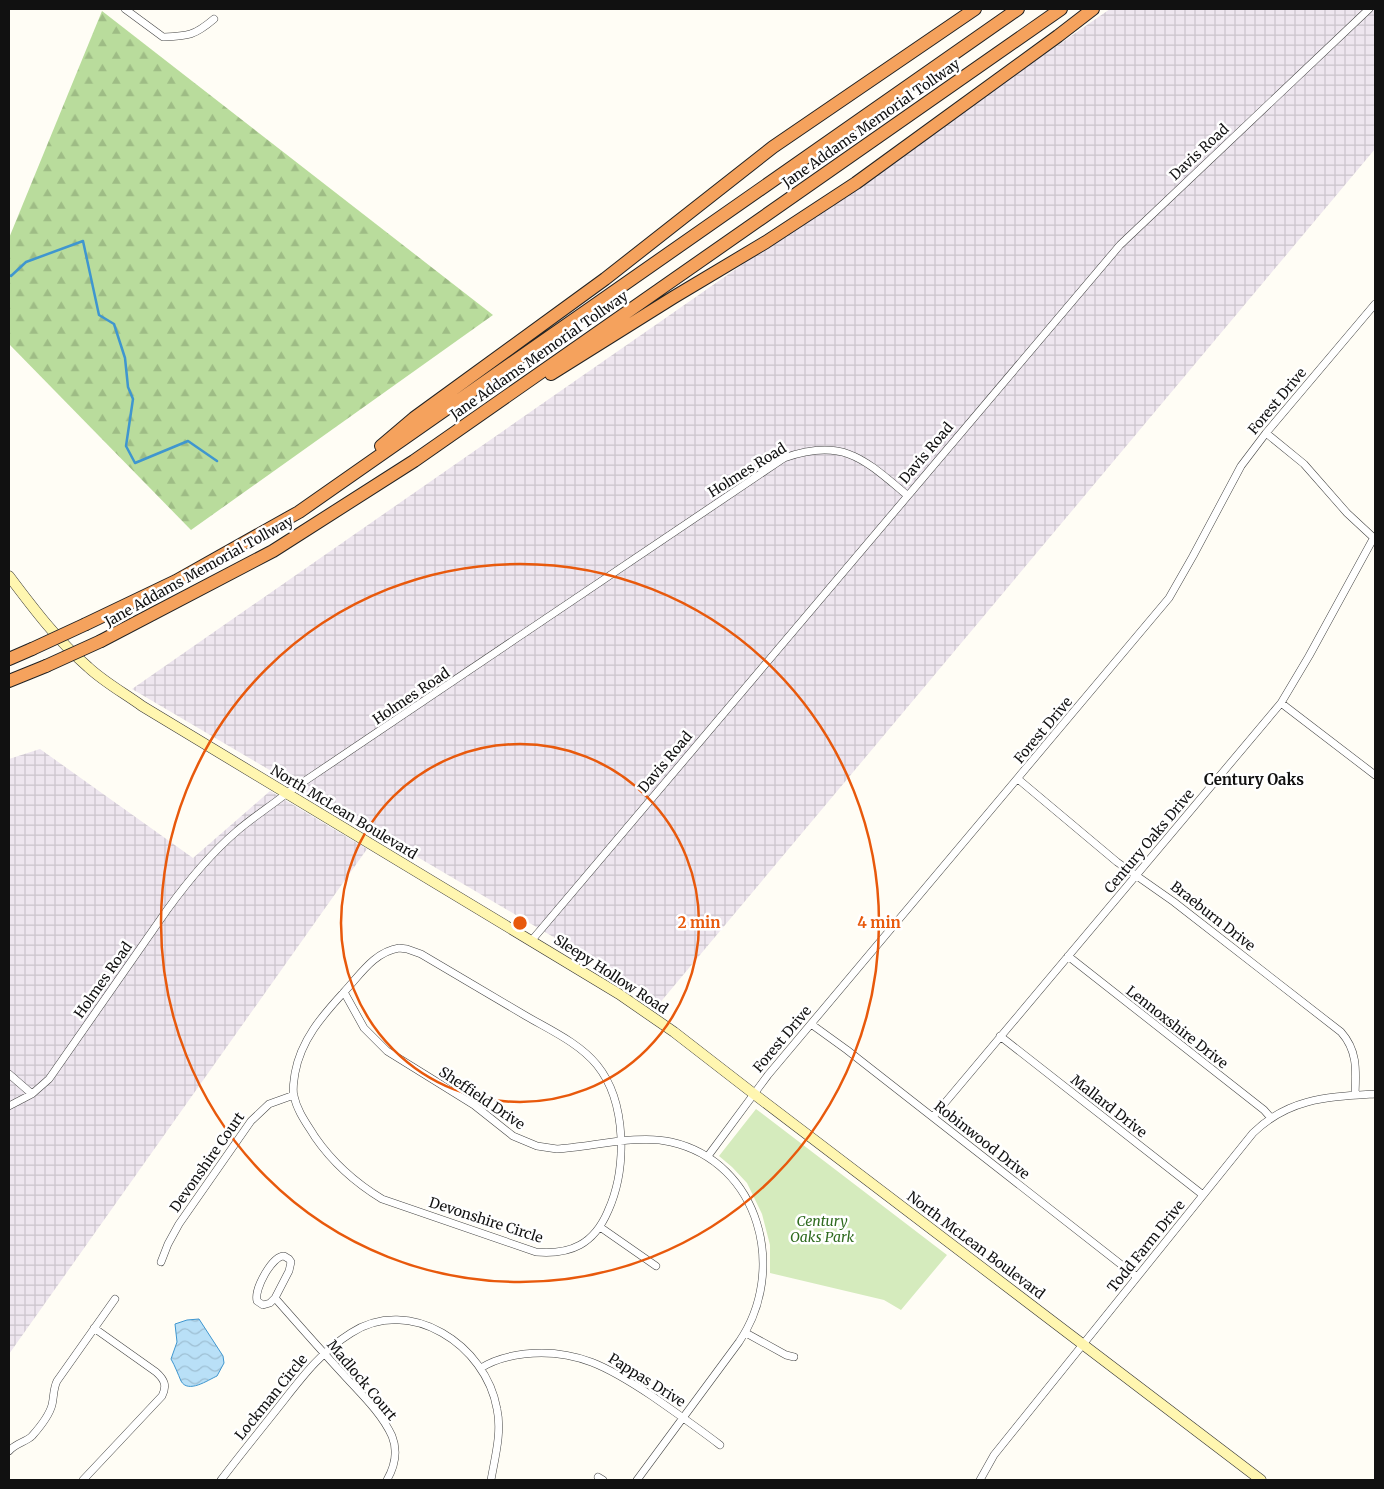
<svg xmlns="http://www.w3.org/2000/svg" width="1384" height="1489" font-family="Merriweather,serif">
<defs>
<pattern id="industrial-grid" width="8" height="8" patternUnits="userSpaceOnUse" patternTransform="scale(1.25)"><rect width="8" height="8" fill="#eee6ef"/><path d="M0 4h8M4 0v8" fill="none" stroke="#cbc4cc"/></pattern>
<pattern id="forest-firs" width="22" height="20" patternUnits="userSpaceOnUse" patternTransform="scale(1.25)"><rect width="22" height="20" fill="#b9dc9c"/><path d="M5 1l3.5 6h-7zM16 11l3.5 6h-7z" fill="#9ebc85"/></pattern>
<pattern id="water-waves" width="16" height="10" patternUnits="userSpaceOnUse" patternTransform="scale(1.25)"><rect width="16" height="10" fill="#b9e0f7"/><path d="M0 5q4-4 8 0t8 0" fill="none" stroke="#9ebfd3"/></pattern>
</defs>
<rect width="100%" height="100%" fill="#fffdf5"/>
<path fill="url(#industrial-grid)" d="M1110 9H1375V149L658 1005 623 978 132 689Z
M40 749 193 858 270 791 367 849 9 1354V759Z"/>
<path fill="url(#forest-firs)" d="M102 11 493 315 191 530 9 344V238Z"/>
<path fill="#d5ebbd" d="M756 1109 947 1255 901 1310 884 1300 770 1273V1245L762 1214 747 1183 732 1167 719 1156Z"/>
<path fill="url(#water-waves)" stroke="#3f96cf" d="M199 1319 223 1356 224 1363 217 1376C208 1380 188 1394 181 1381 178 1374 175 1366 171 1359L177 1342 175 1324 187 1320Z"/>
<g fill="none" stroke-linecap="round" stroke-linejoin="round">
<path stroke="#3f96cf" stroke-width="2.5" d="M9 275 11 276 26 262 83 241 99 315 114 324 125 358 128 387 133 399 126 446 135 463 188 441 217 461"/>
<defs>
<path id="street" d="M125 9 163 37C188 36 194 36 214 19
M1266 433 1304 464 1347 513 1375 539
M1281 703 1375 775
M1018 779 1117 862 1174 902 1341 1032C1358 1051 1356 1071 1355 1095
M532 940 1120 245 1369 9
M399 948 407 949 421 954C456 975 491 995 526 1016 550 1030 579 1043 597 1065 627 1102 627 1169 608 1211 594 1244 571 1255 536 1252L382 1199C354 1182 333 1163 315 1137 307 1124 297 1111 294 1096 292 1089 294 1081 295 1073 301 1040 322 1016 344 992 360 975 374 952 399 948Z
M1068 956 1264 1110 1271 1118
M344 992 364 1028 387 1051 474 1105 513 1136 537 1146 557 1149C592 1147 638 1134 671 1142 760 1162 788 1271 739 1342L637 1480
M811 1024 847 1050 1137 1277
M1000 1036 1203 1195
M9 1074 32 1094
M9 1106 32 1094 49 1079 167 910C188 881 210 854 237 831 253 817 271 806 287 793L784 458C843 437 864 459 907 495
M933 1117 1281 703 1309 656 1373 539
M708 1156 768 1075 1169 598 1193 556 1241 466 1266 433 1375 304
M600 1227 656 1266
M161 1262 168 1244 179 1224 251 1121 269 1104 294 1095
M275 1298 270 1303 263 1305 257 1301C254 1289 272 1256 284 1256L289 1259 291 1262 289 1271 275 1298C297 1323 319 1348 342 1373 359 1392 381 1412 392 1436 398 1451 395 1466 387 1480
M746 1333 786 1355 794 1357
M481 1368C495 1359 509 1356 524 1354 576 1348 610 1368 652 1396 675 1412 698 1428 720 1445
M9 1451C16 1443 26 1442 32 1436 40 1427 49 1416 52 1405 54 1397 53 1389 57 1381L115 1299
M598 1477 603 1480
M83 1480 162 1396C167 1386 165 1380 156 1372L94 1328
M221 1480C239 1456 258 1433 277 1409 300 1380 319 1353 351 1333 410 1295 486 1345 497 1409 502 1432 495 1457 491 1480
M980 1480 994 1455 1253 1133C1289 1098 1327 1097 1375 1094"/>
<path id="secondary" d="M9 576C33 608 58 641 88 667 104 682 124 693 142 706L619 994 674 1032 754 1094 1261 1480"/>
<path id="highway" d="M551 374 674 297 766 242 856 183 1058 36 1093 9
M381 446 414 418 605 279 773 147 975 9
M86 624 176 581 299 512 1018 9
M101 641 273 551 414 461 1061 9
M9 659 32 649
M9 681 46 666"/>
</defs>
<use href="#street" stroke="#444" stroke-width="8"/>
<use href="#secondary" stroke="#333" stroke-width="11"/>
<use href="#highway" stroke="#222" stroke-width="14"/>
<use href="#street" stroke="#fff" stroke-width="7"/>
<use href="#secondary" stroke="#fff6b0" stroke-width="10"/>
<use href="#highway" stroke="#f5a25d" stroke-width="12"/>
<defs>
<path id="highway-bridge" d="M32 649 86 624
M46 666 101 641"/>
</defs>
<use href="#highway-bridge" stroke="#222" stroke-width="14" stroke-linecap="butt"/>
<use href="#highway-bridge" stroke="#f5a25d" stroke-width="12"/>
</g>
<g fill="none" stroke="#e8590c" stroke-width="2.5">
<circle cx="520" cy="923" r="179"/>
<circle cx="520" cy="923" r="359"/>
</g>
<g text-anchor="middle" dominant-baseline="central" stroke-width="5" stroke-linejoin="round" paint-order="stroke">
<g font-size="14" fill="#111" stroke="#fff">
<text transform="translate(871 123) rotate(-35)">Jane Addams Memorial Tollway</text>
<text transform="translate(1199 152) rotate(-43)">Davis Road</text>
<text transform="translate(539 355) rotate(-35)">Jane Addams Memorial Tollway</text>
<text transform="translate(1277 401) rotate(-50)">Forest Drive</text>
<text transform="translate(926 453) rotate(-50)">Davis Road</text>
<text transform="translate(747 470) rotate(-32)">Holmes Road</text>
<text transform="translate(199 571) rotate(-29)">Jane Addams Memorial Tollway</text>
<text transform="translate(411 696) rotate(-34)">Holmes Road</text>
<text transform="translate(1043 730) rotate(-50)">Forest Drive</text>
<text transform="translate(665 762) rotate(-50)">Davis Road</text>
<text transform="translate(344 812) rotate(31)">North McLean Boulevard</text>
<text transform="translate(1149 841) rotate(-50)">Century Oaks Drive</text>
<text transform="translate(1213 916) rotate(38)">Braeburn Drive</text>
<text transform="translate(611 974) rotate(33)">Sleepy Hollow Road</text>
<text transform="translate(103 980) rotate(-55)">Holmes Road</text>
<text transform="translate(1177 1027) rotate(38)">Lennoxshire Drive</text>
<text transform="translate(782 1039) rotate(-50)">Forest Drive</text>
<text transform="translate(482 1098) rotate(34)">Sheffield Drive</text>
<text transform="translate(1109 1106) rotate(38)">Mallard Drive</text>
<text transform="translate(982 1140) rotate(38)">Robinwood Drive</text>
<text transform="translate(207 1162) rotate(-55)">Devonshire Court</text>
<text transform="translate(486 1220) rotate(18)">Devonshire Circle</text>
<text transform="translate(976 1245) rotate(37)">North McLean Boulevard</text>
<text transform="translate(1146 1246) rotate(-51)">Todd Farm Drive</text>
<text transform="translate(362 1380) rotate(50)">Madlock Court</text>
<text transform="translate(647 1380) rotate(32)">Pappas Drive</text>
<text transform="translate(271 1397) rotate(-51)">Lockman Circle</text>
</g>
<g font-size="14" font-style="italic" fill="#2f6b1f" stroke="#fff">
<text x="822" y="1221">Century<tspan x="822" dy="16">Oaks Park</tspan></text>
</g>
<g font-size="15" font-weight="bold" fill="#111" stroke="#fff">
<text x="1254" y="779">Century Oaks</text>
</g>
</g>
<circle cx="520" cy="923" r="8" fill="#e8590c" stroke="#fff" stroke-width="2.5"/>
<g font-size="15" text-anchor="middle" font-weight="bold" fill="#e8590c" stroke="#fff" stroke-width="5" stroke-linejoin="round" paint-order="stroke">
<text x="699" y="928">2 min</text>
<text x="879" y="928">4 min</text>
</g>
<rect width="1384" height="1489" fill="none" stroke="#111111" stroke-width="20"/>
</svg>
